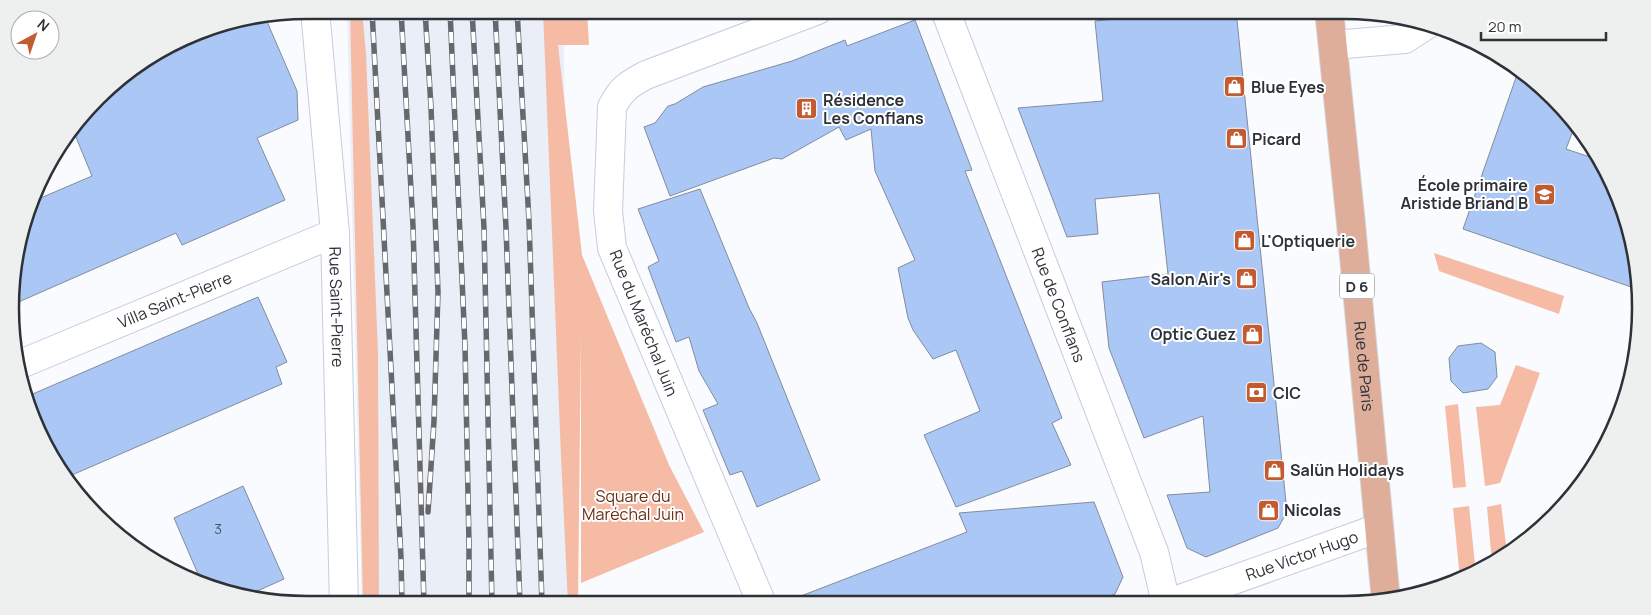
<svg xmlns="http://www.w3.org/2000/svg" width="1651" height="615" font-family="Manrope,sans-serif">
<rect width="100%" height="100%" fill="#f9fbfe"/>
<path fill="#e9eef7" d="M347 10H563L574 604 362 605Z"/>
<path fill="#f5bba5" d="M350 10H362L366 54 378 354 379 605H363Z
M543 10H587L589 45H558L582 255 669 465 704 532 581 583V334L578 604H568L561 456Z
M1434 253 1564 296 1559 314 1439 271Z
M1516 365 1540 373 1500 483 1485 486 1476 407 1500 405Z
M1458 404 1466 487 1453 488 1445 406Z
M1501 504 1507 553 1492 563 1487 507Z
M1469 506 1476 574 1460 579 1453 508Z"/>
<path fill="#abc7f5" stroke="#838c9b" d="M1146 10H1236L1287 512 1278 528 1206 557 1187 548 1167 495 1210 492 1203 416 1144 438 1109 348 1102 282 1168 274 1159 193 1095 199 1098 234 1067 237 1018 108 1103 101 1095 21 1146 16Z
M265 17 297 91 298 120 257 138 285 200 182 245 176 233 14 304 13 268 36 200 92 176 73 130 112 84 195 36 197 40 239 21Z
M915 20 972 170 965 171 1062 418 1052 423 1071 465 956 507 924 435 980 411 956 350 933 359 913 330 908 318 898 268 915 260 875 171 871 129 846 140 839 127 782 159 774 158 670 196 644 127 655 123 668 106 675 104 703 87 792 61 845 40 847 46Z
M1519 69 1525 72 1574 128 1566 149 1602 161 1638 269 1637 289 1463 229Z
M700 189 749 308 757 323 820 480 757 507 742 471 730 475 703 410 718 404 699 371 689 337 676 342 648 267 659 261 638 209Z
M258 297 287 362 276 367 282 384 65 478 60 473 28 396Z
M1481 343 1495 352 1497 377 1488 389 1463 393 1451 381 1449 358 1458 346Z
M243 486 284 579 244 597 230 595 201 581 174 518Z
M1094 502 1123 577 1115 594 1089 603 789 604 788 601 967 532 959 513Z"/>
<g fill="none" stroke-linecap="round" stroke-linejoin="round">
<defs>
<g id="street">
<path id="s1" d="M315 10 335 233 344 605"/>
<path id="s2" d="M945 10 1154 552 1166 603"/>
<path d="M1333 45 1405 39 1428 24"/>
<path id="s3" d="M16 366 335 233"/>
<path d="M762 604 612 248 608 211 612 107C621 89 629 84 646 75L818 10"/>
</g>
<g id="secondary">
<path id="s4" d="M1169 603 1379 528"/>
</g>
<g id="primary">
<path id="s5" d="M1329 10 1351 224 1386 601"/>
</g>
</defs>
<use href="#street" stroke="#c4cddd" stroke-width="30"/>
<use href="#secondary" stroke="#c4cddd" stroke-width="30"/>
<use href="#primary" stroke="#d5d6d7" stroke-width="30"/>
<use href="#street" stroke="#fff" stroke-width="28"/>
<use href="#secondary" stroke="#fff" stroke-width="28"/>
<use href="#primary" stroke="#dfae9b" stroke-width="28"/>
<defs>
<path id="rail" d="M372 10 401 558 402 605
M401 10 413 226 424 605
M425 10 431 107 438 292 434 421 428 512
M450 10 465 346 469 543V605
M472 10 484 228 492 605
M495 10 506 228 520 604
M517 10 529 221 542 604"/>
</defs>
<use href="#rail" stroke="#65696e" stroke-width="5.5"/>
<use href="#rail" stroke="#fff" stroke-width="4" stroke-dasharray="11" stroke-linecap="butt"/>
</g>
<defs>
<symbol id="shop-square" viewBox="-11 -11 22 22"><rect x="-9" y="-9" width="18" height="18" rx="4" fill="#c25b30" stroke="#fff"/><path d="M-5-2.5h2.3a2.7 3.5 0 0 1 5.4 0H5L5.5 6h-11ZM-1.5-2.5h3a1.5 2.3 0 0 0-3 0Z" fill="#fff"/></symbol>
<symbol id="building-square" viewBox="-11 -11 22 22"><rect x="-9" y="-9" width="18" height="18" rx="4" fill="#c25b30" stroke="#fff"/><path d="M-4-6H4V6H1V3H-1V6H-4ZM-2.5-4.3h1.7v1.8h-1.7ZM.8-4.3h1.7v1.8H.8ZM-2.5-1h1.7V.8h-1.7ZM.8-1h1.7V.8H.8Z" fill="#fff"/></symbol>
<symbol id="school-square" viewBox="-11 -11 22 22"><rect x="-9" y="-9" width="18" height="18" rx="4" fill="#c25b30" stroke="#fff"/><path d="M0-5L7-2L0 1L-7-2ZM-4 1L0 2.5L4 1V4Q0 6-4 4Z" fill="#fff"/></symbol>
<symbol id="bank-square" viewBox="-11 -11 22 22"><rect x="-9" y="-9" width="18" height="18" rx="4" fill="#c25b30" stroke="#fff"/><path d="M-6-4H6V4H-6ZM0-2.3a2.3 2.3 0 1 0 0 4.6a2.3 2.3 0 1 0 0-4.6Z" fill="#fff"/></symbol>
</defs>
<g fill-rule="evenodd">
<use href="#shop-square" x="1222" y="74" width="25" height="25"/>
<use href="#building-square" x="794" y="96" width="25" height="25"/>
<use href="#shop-square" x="1224" y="126" width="25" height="25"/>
<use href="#school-square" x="1532" y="182" width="25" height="25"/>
<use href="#shop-square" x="1232" y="228" width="25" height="25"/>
<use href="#shop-square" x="1234" y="266" width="25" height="25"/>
<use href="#shop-square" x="1240" y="322" width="25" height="25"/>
<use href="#bank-square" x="1244" y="380" width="25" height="25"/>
<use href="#shop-square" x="1262" y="458" width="25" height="25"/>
<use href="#shop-square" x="1256" y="498" width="25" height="25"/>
</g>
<g text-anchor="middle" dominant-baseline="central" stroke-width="4" stroke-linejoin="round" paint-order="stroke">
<g font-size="14" fill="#4d5767">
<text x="218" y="528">3</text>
</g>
<rect fill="#fff" stroke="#6d7074" stroke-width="1" x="1339.5" y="273.5" width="35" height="25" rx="4"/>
<g font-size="15" font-weight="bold" fill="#2e3238">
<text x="1357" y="286">D 6</text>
</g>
<g font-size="16" font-weight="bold" fill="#2e3238" stroke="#fff" text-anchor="start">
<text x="1251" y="87">Blue Eyes</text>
<text x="823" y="100">Résidence<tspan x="823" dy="18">Les Conflans</tspan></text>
<text x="1252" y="139">Picard</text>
<text x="1528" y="185" text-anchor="end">École primaire<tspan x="1528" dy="18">Aristide Briand B</tspan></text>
<text x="1261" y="241">L'Optiquerie</text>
<text x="1231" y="279" text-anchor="end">Salon Air's</text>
<text x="1236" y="334" text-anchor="end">Optic Guez</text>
<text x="1273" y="393">CIC</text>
<text x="1290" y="470">Salün Holidays</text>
<text x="1284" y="510">Nicolas</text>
</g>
<g font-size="16" fill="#2e3238" stroke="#fff">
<text stroke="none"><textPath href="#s3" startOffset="172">Villa Saint-Pierre</textPath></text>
<text stroke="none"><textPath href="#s2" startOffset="316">Rue de Conflans</textPath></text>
<text stroke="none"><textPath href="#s1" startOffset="298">Rue Saint-Pierre</textPath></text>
<text transform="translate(644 323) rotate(68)">Rue du Maréchal Juin</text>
<text stroke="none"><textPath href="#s5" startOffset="358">Rue de Paris</textPath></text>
<text stroke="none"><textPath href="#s4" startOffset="141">Rue Victor Hugo</textPath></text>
</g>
<g font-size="16" fill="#6b2e14" stroke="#fff">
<text x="633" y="496">Square du<tspan x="633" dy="18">Maréchal Juin</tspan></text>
</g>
</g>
<path d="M0 0H1651V615H0ZM307 19H1344A288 288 0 0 1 1632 307V308A288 288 0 0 1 1344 596H307A288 288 0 0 1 19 308V307A288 288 0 0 1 307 19Z" fill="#eeefef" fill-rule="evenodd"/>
<path fill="none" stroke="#2e3238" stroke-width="2.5" d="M307 19H1344A288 288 0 0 1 1632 307V308A288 288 0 0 1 1344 596H307A288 288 0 0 1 19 308V307A288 288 0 0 1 307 19Z"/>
<g transform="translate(35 35) rotate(40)"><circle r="24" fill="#ffffff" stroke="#abadaf"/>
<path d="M0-4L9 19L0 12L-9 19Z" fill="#c25b30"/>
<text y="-8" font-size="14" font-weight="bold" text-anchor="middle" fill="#2e3238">N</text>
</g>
<path d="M1481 32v8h125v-8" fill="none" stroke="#2e3238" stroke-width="2.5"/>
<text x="1488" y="32" font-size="15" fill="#2e3238" stroke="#ffffff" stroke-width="4" paint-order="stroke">20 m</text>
</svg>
